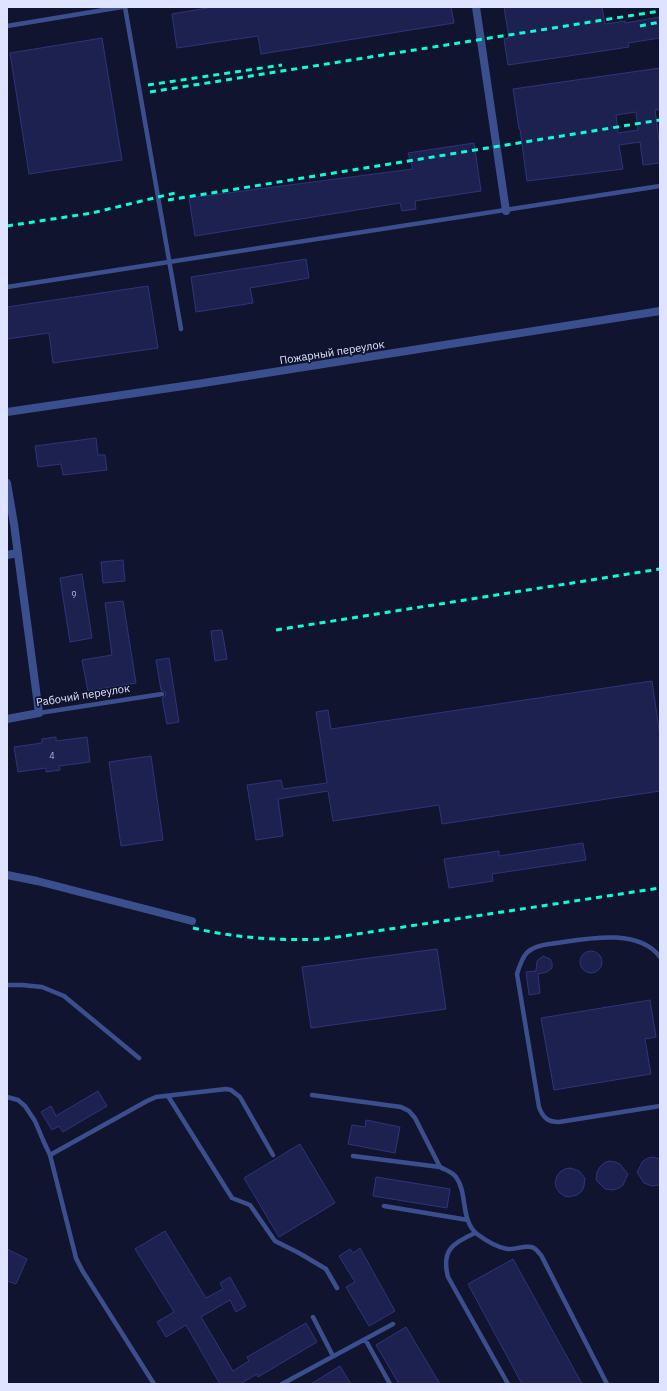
<svg xmlns="http://www.w3.org/2000/svg" width="667" height="1391" font-family="'IBM Plex Sans',sans-serif">
<rect width="100%" height="100%" fill="#11142e"/>
<path fill="#1d214f" stroke="#2e347c" fill-rule="evenodd" d="M213 7H451L454 23 261 54 258 36 177 48 172 14Z
M504 7H602L605 24 625 21V23L660 17V38L628 43 629 47 508 65 504 39 509 38Z
M102 38 122 160 29 174 10 53Z
M660 68V109L655 110 660 148V163L643 165 640 142 619 145 623 169 527 181 520 129H519L513 89ZM636 112 638 130 618 133 616 115Z
M474 143 481 191 415 201 416 209 402 211 400 203 195 236 189 198 413 169 408 153Z
M306 259 309 278 250 288 253 303 196 312 191 277Z
M148 286 158 348 53 363 49 333 7 339V307Z
M96 438 98 455H105L107 470 63 475 61 464 38 467 35 446Z
M123 560 125 581 103 583 101 562Z
M82 574 92 638 70 642 60 578Z
M123 601 136 683 88 691 82 660 112 655 105 603Z
M222 630 227 659 215 661 211 631Z
M169 658 179 722 167 724 162 698 165 696 166 693 164 691 161 690 156 660Z
M652 681 660 736V791L442 824 439 805 333 821 328 791 278 799 283 836 256 840 247 785 281 780 283 789 327 783 316 712 328 710 331 729Z
M56 737V741L87 737 90 762 59 766 60 770 46 772V768L18 772 14 747 42 743V739Z
M151 756 163 840 121 846 109 762Z
M583 843 586 860 492 874 493 881 449 888 444 859 499 851V856Z
M437 949 446 1009 311 1028 302 967Z
M580 962a11 11 0 1 1 22 0a11 11 0 1 1-22 0Z
M543 956 550 959 552 963V968L547 972 538 974 540 993 529 995 526 972 536 971 537 961Z
M650 1000 656 1037 645 1039 651 1074 554 1090 541 1018Z
M98 1091 107 1106 63 1132 59 1126 52 1130 41 1112 51 1106 56 1116Z
M366 1120 400 1127 395 1153 348 1144 352 1125 365 1127Z
M300 1144 335 1203 279 1237 244 1178Z
M653 1157 660 1159V1185L652 1186 644 1183 637 1172 643 1161 648 1158Z
M609 1161 615 1162 620 1164 628 1174 623 1185 619 1188 613 1190 605 1189 596 1180 597 1172 600 1167 604 1163Z
M571 1168 579 1171 585 1178 584 1186 582 1191 577 1195 569 1197 564 1196 559 1192 556 1187 555 1182 557 1176 560 1172 565 1169Z
M376 1177 450 1189 447 1208 373 1196Z
M165 1231 206 1298 223 1289 220 1283 230 1277 246 1306 236 1312 230 1300 201 1317 233 1371 249 1361 247 1357 306 1323 317 1342 258 1377 257 1374 240 1384H220L186 1325 166 1337 157 1322 174 1312 135 1249Z
M360 1248 395 1311 369 1326 346 1287 355 1282 339 1256 350 1249 353 1253Z
M7 1249 27 1259 16 1284 7 1281Z
M513 1259 582 1384H522L468 1284Z
M406 1327 440 1384H399L376 1345Z
M340 1366 351 1384H311Z"/>
<g fill="none" stroke-linecap="round" stroke-linejoin="round">
<path stroke="#3b4f8e" stroke-width="4.5" d="M125 7 181 329
M7 26 122 7
M7 287 660 186
M39 713 162 694
M660 957C637 926 581 940 549 944 527 947 523 954 517 974L539 1107C543 1118 548 1122 559 1122L660 1106
M7 985H22L42 987 64 996 139 1058
M312 1095 401 1107 409 1111 415 1118 440 1167
M168 1096 232 1198 250 1205 275 1241 299 1253 326 1269 337 1288
M7 1097 18 1100 25 1106 35 1121 43 1140 50 1155 76 1258 82 1270 154 1384
M50 1155 147 1101 156 1097 226 1089 231 1090 240 1097 273 1155
M353 1156 440 1167C445 1170 452 1172 456 1177 468 1193 460 1220 477 1234 485 1240 497 1247 507 1249 515 1250 527 1244 534 1248 536 1249 539 1253 541 1255L607 1384
M384 1206 468 1220
M475 1233C453 1243 441 1250 448 1277L508 1384
M313 1317 333 1356
M365 1339 390 1384
M282 1384 393 1324"/>
<path stroke="#3b4f8e" stroke-width="8" d="M476 7 506 211
M7 412 197 384 660 311
M7 483 14 524 39 713 7 719
M7 555 18 553
M7 875 37 881 192 921"/>
<path stroke="#0affd4" stroke-width="3" stroke-dasharray="6 5" stroke-linecap="butt" d="M640 26 660 22
M148 85 282 65
M150 92 660 11
M168 200 660 120
M7 226 92 213 175 193
M276 630 660 569
M193 928C236 938 280 941 324 939L660 888"/>
</g>
<g text-anchor="middle" dominant-baseline="central" stroke-width="3.5" stroke-linejoin="round" paint-order="stroke">
<g font-size="9" fill="#aeb3d3">
<text x="74" y="594">9</text>
<text x="52" y="755">4</text>
</g>
<g font-size="11" fill="#dee4ff" stroke="#11142e">
<text transform="translate(332 352) rotate(-9)">Пожарный переулок</text>
<text transform="translate(83 695) rotate(-9)">Рабочий переулок</text>
</g>
</g>
<rect width="667" height="1391" fill="none" stroke="#dee4ff" stroke-width="16"/>
</svg>
